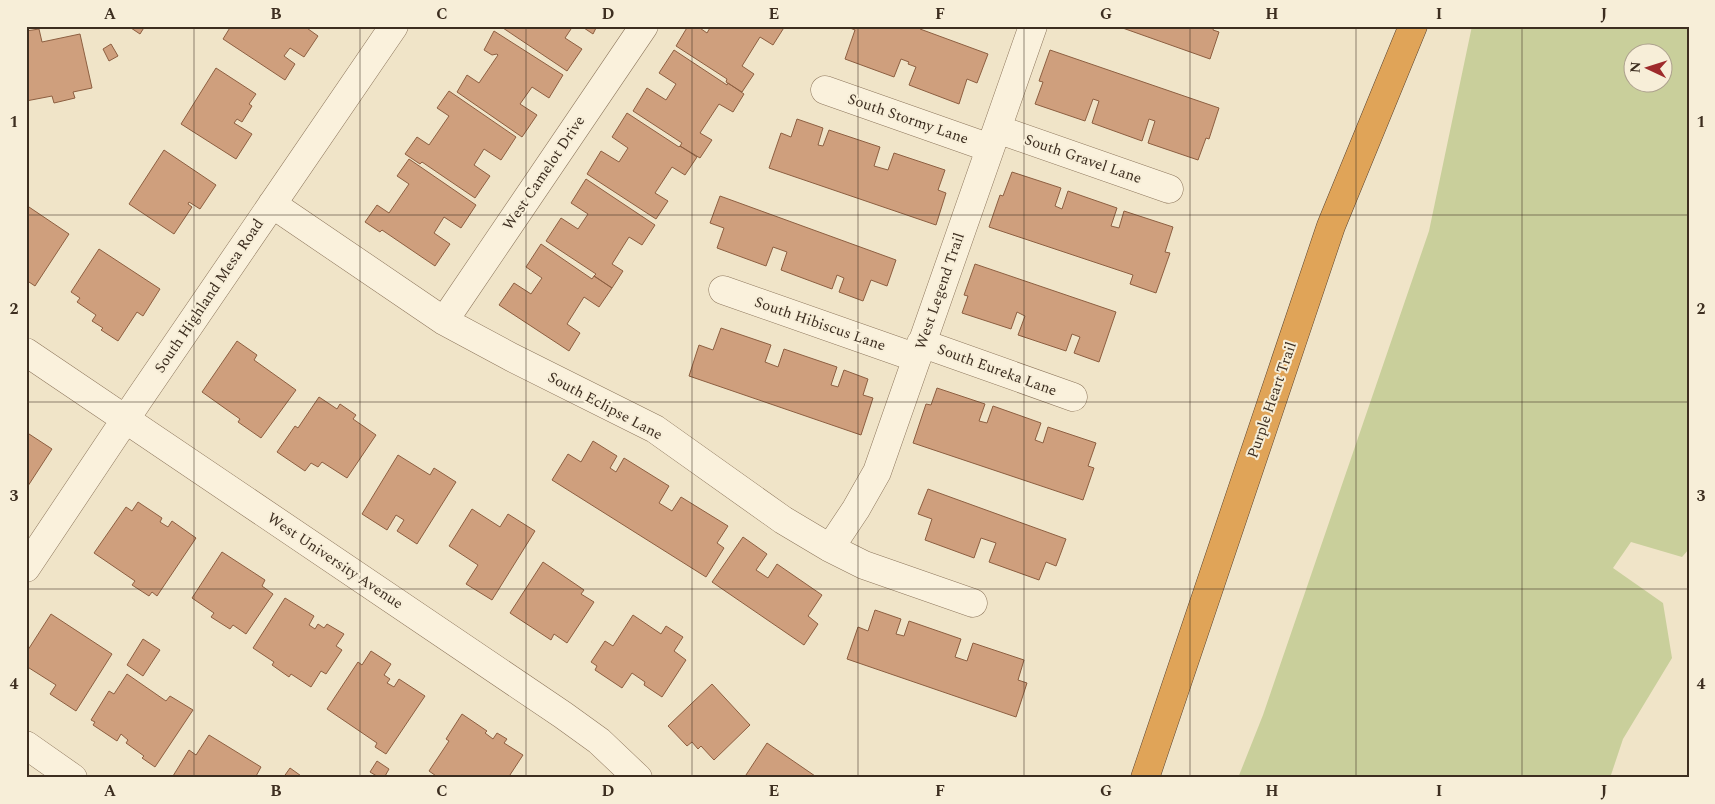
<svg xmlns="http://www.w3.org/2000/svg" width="1715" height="804" font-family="Spectral,serif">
<rect width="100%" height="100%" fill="#f0e4c8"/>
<path fill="#c9cf9b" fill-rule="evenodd" d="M1472 26H1689V549L1682 557 1631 542 1613 568 1663 603 1672 658 1623 739 1610 778H1238L1263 715 1429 231ZM1632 52H1662V82H1632Z"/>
<path fill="#cf9f7d" stroke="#8d5f41" d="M128 26H145L140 34Z
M231 26H304L318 36 304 57 290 48 284 56 295 64 285 80 223 39Z
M500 26H573L565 38 582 49 567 71Z
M581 26H597L593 34Z
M688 26H697L707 33 711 26H785L773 45 760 37 742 66 754 74 742 92 726 82 727 79 676 46Z
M845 26H919L921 27 920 29 988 54 977 83 967 79 959 104 909 85 916 67 908 64 909 62 901 59 894 77 845 59 855 30Z
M1117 26H1214L1213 30 1219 32 1210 59Z
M39 29 42 42 80 34 92 88 73 92 75 98 54 103 52 96 26 101V31Z
M494 31 563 75 549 98 532 87 520 104 537 115 522 137 457 92 467 75 479 83 498 55 497 54 492 55 484 50Z
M111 44 118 56 109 61 103 49Z
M674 50 727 85 728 83 744 94 733 112 719 104 700 133 712 140 700 158 680 146 682 143 633 111 647 88 666 100 676 84 659 73Z
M1050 50 1219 108 1209 139 1206 138 1198 160 1148 143 1155 121 1149 119 1142 141 1092 123 1099 101 1093 99 1085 121 1035 104 1043 82 1039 81Z
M216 68 256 94 249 104 252 106 242 122 237 119 234 123 252 134 236 159 181 124Z
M449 91 516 137 501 160 484 149 474 165 490 176 475 198 422 162 420 164 405 154 417 137 429 145 449 116 437 108Z
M627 113 679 147 680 146 697 157 685 175 672 167 655 193 668 201 656 219 587 174 601 151 619 162 628 148 612 137Z
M797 119 823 128 818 145 823 146 829 130 880 147 874 166 888 170 894 153 945 170 938 190 946 193 936 225 769 168 781 133 791 137Z
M164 150 216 185 200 209 189 202 188 204 192 207 174 234 129 204Z
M409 159 476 205 461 228 444 217 434 233 450 244 435 266 382 230 380 232 365 222 377 205 389 213 409 184 397 176Z
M1012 172 1061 188 1055 206 1062 209 1068 191 1117 208 1111 226 1119 228 1124 211 1173 227 1165 252 1170 253 1156 293 1130 284 1133 275 989 227 1000 195 1003 196Z
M586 179 655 225 642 245 629 237 612 264 623 271 612 288 594 276 596 274 546 241 561 218 578 229 588 214 571 203Z
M720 196 896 260 887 286 871 280 863 301 839 292 844 278 837 275 832 289 781 270 787 252 773 247 766 266 717 248 724 228 710 223Z
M26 205 69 234 35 286 26 280Z
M541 244 592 279 594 276 612 288 599 307 584 297 567 324 580 333 569 351 499 305 514 283 531 294 542 278 526 267Z
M99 249 160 289 143 316 137 312 118 341 101 330 103 328 92 321 96 315 77 302 80 298 71 292Z
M975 264 1116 312 1099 362 1074 353 1080 337 1072 334 1066 351 1018 335 1025 316 1017 312 1011 329 962 313 968 296 964 295Z
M721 328 771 345 765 362 778 367 784 349 837 367 831 385 838 387 844 370 868 379 863 395 873 398 861 435 689 376 699 345 713 350Z
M237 341 257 355 254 360 296 390 261 438 238 422 240 419 202 392Z
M937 388 985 404 979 421 987 423 993 406 1041 423 1035 440 1043 443 1048 427 1096 443 1088 466 1094 468 1083 500 913 443 926 404 931 405Z
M319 397 337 409 340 404 356 415 353 419 376 435 347 478 322 462 318 467 311 463 305 471 277 452 295 426 298 428Z
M26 432 52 449 26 489Z
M593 441 617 456 610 468 616 472 624 458 669 486 659 503 672 511 681 497 728 526 717 543 724 548 706 577 552 480 568 454 581 462Z
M398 455 430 475 434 468 456 482 417 544 397 531 404 520 396 515 387 530 362 514Z
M928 489 1066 539 1056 566 1046 562 1039 580 989 562 996 543 981 538 974 558 925 540 932 519 918 514Z
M138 502 162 518 160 522 168 527 172 521 196 538 157 596 152 592 149 596 132 585 135 581 94 553 126 507 132 511Z
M472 509 500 527 508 514 535 531 492 600 466 584 478 565 449 546Z
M743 537 767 554 756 570 768 578 777 564 822 595 808 616 818 624 804 645 712 582Z
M222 552 265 580 262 586 273 594 246 634 233 625 230 629 211 617 214 613 192 598Z
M543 562 584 590 581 594 594 602 567 643 554 634 551 640 510 613Z
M285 598 314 616 309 625 315 629 318 624 324 628 327 624 344 634 336 646 342 650 326 674 321 671 311 687 291 674 289 677 272 665 274 662 253 648Z
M875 610 901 619 896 634 904 636 909 621 961 639 955 657 967 661 973 643 1024 660 1018 680 1027 683 1016 717 847 659 858 627 868 631Z
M51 614 112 654 76 711 50 694 56 685 26 666V653Z
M633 615 661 634 666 626 683 637 674 651 686 660 662 697 644 685 645 682 632 673 622 688 595 670 597 666 591 662 605 641 613 646Z
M143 639 160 650 143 676 127 665Z
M371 651 391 664 384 675 390 679 387 683 394 687 399 679 425 696 386 754 375 747 377 743 327 709 358 662 362 665Z
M127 674 166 701 170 696 193 710 155 767 142 758 144 756 126 743 128 740 121 734 117 741 93 725 95 722 91 720 109 691 114 694Z
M712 684 750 725 714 760 701 746 698 749 692 742 687 746 668 726Z
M462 714 487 731 485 733 493 739 497 733 507 739 504 743 523 755 508 778H439L429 771 449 741 446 739Z
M209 735 261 767 255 778H176L173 776 189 750 196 755Z
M767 743 818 778H744Z
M377 761 389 769 384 778H380L370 772Z
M290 768 304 778H283Z"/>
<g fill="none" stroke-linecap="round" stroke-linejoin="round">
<defs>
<path id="minor" d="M825 90 990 148
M997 129 1169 189
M272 204 444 321 511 357 655 429 783 520 830 548 864 565 973 603
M723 290 917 358
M444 321 644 26
M921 343 1073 397
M26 352 563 715 599 741 638 778
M830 548 856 509 877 472 1033 26
M26 568 139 399 394 26
M26 745 73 778"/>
<path id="highway" d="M1145 778 1331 226 1413 26"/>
</defs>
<use href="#minor" stroke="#8d765c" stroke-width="29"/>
<use href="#highway" stroke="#5b4430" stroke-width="29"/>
<use href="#minor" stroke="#faf1dc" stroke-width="28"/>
<use href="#highway" stroke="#e0a458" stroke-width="28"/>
</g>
<path fill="none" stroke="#3d2e20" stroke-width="1" stroke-opacity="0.55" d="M194 26V778M360 26V778M526 26V778M692 26V778M858 26V778M1024 26V778M1190 26V778M1356 26V778M1522 26V778M26 215H1689M26 402H1689M26 589H1689"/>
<g text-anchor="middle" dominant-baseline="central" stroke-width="4" stroke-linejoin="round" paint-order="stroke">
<g font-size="15" fill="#3d2e20" stroke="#f7eed8">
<text transform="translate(908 119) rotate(19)">South Stormy Lane</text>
<text transform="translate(1083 159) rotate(19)">South Gravel Lane</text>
<text transform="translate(544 173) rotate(-56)">West Camelot Drive</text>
<text transform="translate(940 291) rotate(-71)">West Legend Trail</text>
<text transform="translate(209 296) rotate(-56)">South Highland Mesa Road</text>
<text transform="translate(820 324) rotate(19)">South Hibiscus Lane</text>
<text transform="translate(997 370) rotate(20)">South Eureka Lane</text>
<text transform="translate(1272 400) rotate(-71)">Purple Heart Trail</text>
<text transform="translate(605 406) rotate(28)">South Eclipse Lane</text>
<text transform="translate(335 561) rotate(34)">West University Avenue</text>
</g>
</g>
<rect width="1715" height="804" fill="none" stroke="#f7eed8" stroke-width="55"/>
<g transform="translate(1648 68) rotate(274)"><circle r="24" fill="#f7eed8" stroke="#ada18e"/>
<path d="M0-4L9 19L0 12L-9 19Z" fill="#9e2a2b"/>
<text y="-8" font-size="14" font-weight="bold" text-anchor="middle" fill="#3d2e20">N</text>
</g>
<rect x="28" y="28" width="1660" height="748" fill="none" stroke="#3d2e20" stroke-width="2"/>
<g font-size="16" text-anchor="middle" font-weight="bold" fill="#3d2e20">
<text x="110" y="19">A</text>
<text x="276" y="19">B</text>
<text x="442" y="19">C</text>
<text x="608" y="19">D</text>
<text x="774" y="19">E</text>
<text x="940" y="19">F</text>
<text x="1106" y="19">G</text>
<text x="1272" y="19">H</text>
<text x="1439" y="19">I</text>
<text x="1604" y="19">J</text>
<text x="14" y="127">1</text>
<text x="1701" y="127">1</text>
<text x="14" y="314">2</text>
<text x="1701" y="314">2</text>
<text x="14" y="501">3</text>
<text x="1701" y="501">3</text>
<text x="14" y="689">4</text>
<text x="1701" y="689">4</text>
<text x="110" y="796">A</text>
<text x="276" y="796">B</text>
<text x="442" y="796">C</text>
<text x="608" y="796">D</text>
<text x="774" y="796">E</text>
<text x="940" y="796">F</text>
<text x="1106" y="796">G</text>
<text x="1272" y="796">H</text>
<text x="1439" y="796">I</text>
<text x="1604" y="796">J</text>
</g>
</svg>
